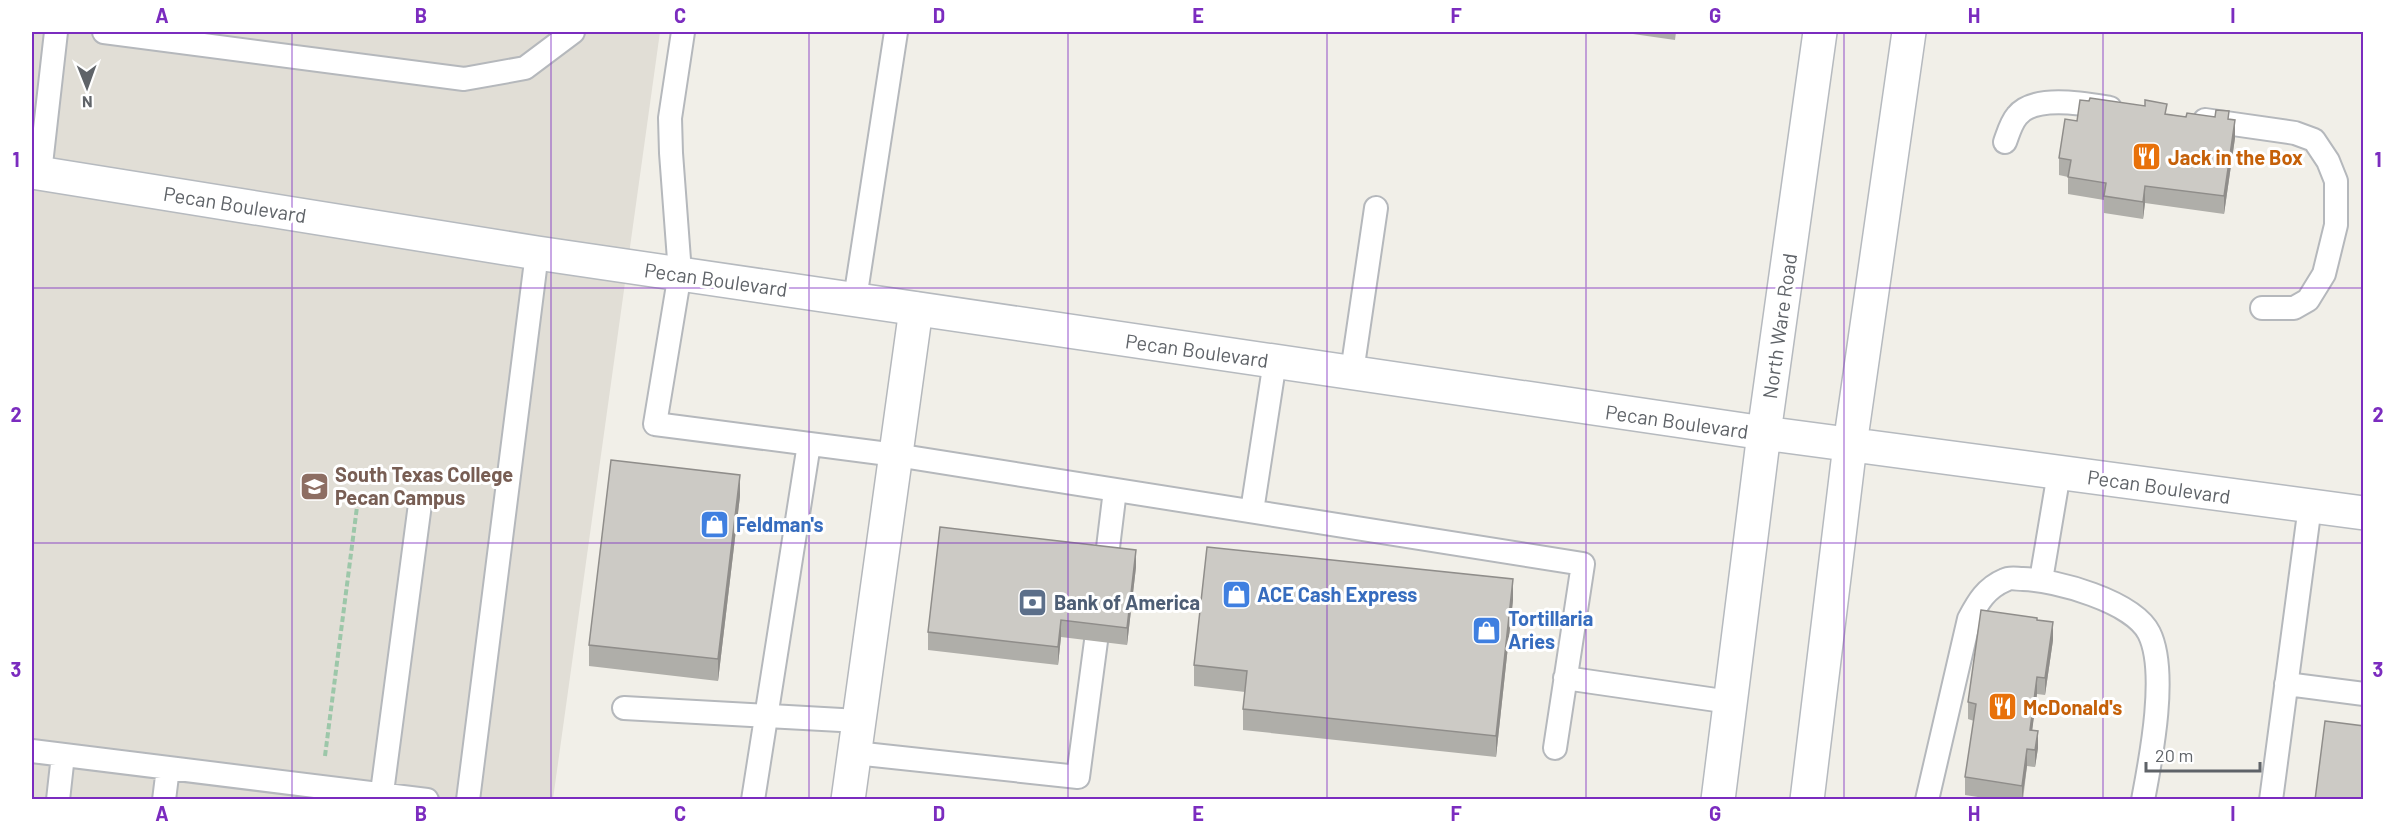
<svg xmlns="http://www.w3.org/2000/svg" width="2395" height="831" font-family="Barlow,sans-serif">
<rect width="100%" height="100%" fill="#f1efe8"/>
<path fill="#e1ded6" d="M32 32H660L553 799H32Z"/>
<g fill="none" stroke-linecap="round" stroke-linejoin="round">
<defs>
<path id="service" d="M104 32 464 79 525 68 573 32
M683 32 670 118 671 153 680 273 655 424 896 455 1583 564 1555 748
M2205 120 2295 133 2314 140 2328 161 2336 181V225L2324 274 2308 300 2294 308H2262
M2005 142C2008 134 2011 123 2017 116 2034 94 2086 104 2110 108
M40 173 56 32
M855 299 896 32
M1352 372 1376 208
M1252 511 1275 361
M1106 564 1115 490
M2041 580 2059 473
M1565 678 1730 702
M2286 684 2364 694
M624 708 859 721
M32 751 427 800
M855 753 1078 777 1096 641
M58 800 63 755
M164 800 168 768
M381 800 420 504
M468 800 537 253
M753 800 809 444
M1927 800 1969 619C1978 602 1986 588 2005 580 2010 577 2017 579 2023 579 2055 580 2133 601 2149 633 2168 671 2151 758 2143 800
M2271 800 2310 506"/>
<path id="minor" d="M848 800 916 309"/>
<path id="secondary" d="M32 172 537 253 1764 433 2364 513
M1718 800 1764 433 1820 32
M1807 800 1850 445 1909 32"/>
</defs>
<use href="#service" stroke="#b5b8bc" stroke-width="26"/>
<use href="#minor" stroke="#b5b8bc" stroke-width="36"/>
<use href="#secondary" stroke="#b6babf" stroke-width="36"/>
<path stroke="#9cc7a9" stroke-width="4" stroke-dasharray="6 3" stroke-linecap="butt" d="M325 756 358 499"/>
<use href="#service" stroke="#fff" stroke-width="22"/>
<use href="#minor" stroke="#fff" stroke-width="33"/>
<use href="#secondary" stroke="#fff" stroke-width="33"/>
</g>
<path fill="#afaea9" d="M1633 32H1676L1675 40 1633 34Z
M2167 114 2186 117 2229 119 2235 138 2224 214 2145 203 2143 219 2104 213V200L2068 194V177L2059 175V158L2077 121Z
M740 496 718 681 589 666V645Z
M1136 567 1127 645 1061 637 1058 665 928 650V632Z
M1513 600 1496 757 1243 730V709L1245 692 1194 686V665Z
M2037 620 2053 640 2045 695 2037 694 2032 730 2038 748 2035 767 2027 766 2023 800H1997L1965 795V777L1974 721 1968 719V702Z"/>
<path fill="#8f8d8a" d="M2235 120V138L2224 214V196Z
M2145 186V203L2143 219V202Z
M740 475V496L718 681V659Z
M1136 550V567L1127 645V628Z
M1513 579V600L1496 757V736Z
M1061 620V637L1058 665V647Z
M2053 622V640L2045 695V678Z
M2037 677V694L2030 747V730Z
M2038 731V748L2035 767V750Z
M2027 749V766L2022 800V786Z"/>
<path fill="#cccac5" stroke="#8f8d8a" stroke-width="1.5" d="M2090 98 2145 106V100L2167 104 2165 114 2186 117 2187 113 2215 117 2216 110 2229 111 2228 119 2235 120 2224 196 2145 186 2143 202 2104 196 2106 183 2068 177 2071 160 2059 158 2065 119 2077 121 2080 100 2089 101Z
M611 460 740 475 718 659 589 645Z
M940 527 1136 550 1127 628 1061 620 1058 647 928 632Z
M1207 547 1513 579 1496 736 1243 709 1247 671 1194 665Z
M1981 610 2037 618V620L2053 622 2045 678 2037 677 2030 730 2038 731 2035 750 2027 749 2022 786 1965 777 1976 704 1968 702Z
M2325 721 2364 726V800H2315Z"/>
<path fill="none" stroke="#7b2cbf" stroke-width="1.5" stroke-opacity="0.55" d="M292 32V800M551 32V800M809 32V800M1068 32V800M1327 32V800M1586 32V800M1844 32V800M2103 32V800M32 288H2364M32 543H2364"/>
<defs>
<symbol id="restaurant-square" viewBox="-11 -11 22 22"><rect x="-9" y="-9" width="18" height="18" rx="4" fill="#e8710a" stroke="#fff"/><path d="M-5-6h1v4h1v-4h1v4h1v-4h1v5L-1.5 .5V6h-2V.5L-5-1ZM5-6V6H3V1.5H1.5Q1.5-4 5-6Z" fill="#fff"/></symbol>
<symbol id="university-square" viewBox="-11 -11 22 22"><rect x="-9" y="-9" width="18" height="18" rx="4" fill="#8d6e63" stroke="#fff"/><path d="M0-5L7-2L0 1L-7-2ZM-4 1L0 2.5L4 1V4Q0 6-4 4Z" fill="#fff"/></symbol>
<symbol id="shop-square" viewBox="-11 -11 22 22"><rect x="-9" y="-9" width="18" height="18" rx="4" fill="#3f7fe0" stroke="#fff"/><path d="M-5-2.5h2.3a2.7 3.5 0 0 1 5.4 0H5L5.5 6h-11ZM-1.5-2.5h3a1.5 2.3 0 0 0-3 0Z" fill="#fff"/></symbol>
<symbol id="bank-square" viewBox="-11 -11 22 22"><rect x="-9" y="-9" width="18" height="18" rx="4" fill="#5c6f8a" stroke="#fff"/><path d="M-6-4H6V4H-6ZM0-2.3a2.3 2.3 0 1 0 0 4.6a2.3 2.3 0 1 0 0-4.6Z" fill="#fff"/></symbol>
</defs>
<g fill-rule="evenodd">
<use href="#restaurant-square" x="2130" y="140" width="33" height="33"/>
<use href="#university-square" x="298" y="470" width="33" height="33"/>
<use href="#shop-square" x="698" y="508" width="33" height="33"/>
<use href="#shop-square" x="1220" y="578" width="33" height="33"/>
<use href="#bank-square" x="1016" y="586" width="33" height="33"/>
<use href="#shop-square" x="1470" y="614" width="33" height="33"/>
<use href="#restaurant-square" x="1986" y="690" width="33" height="33"/>
</g>
<g text-anchor="middle" dominant-baseline="central" stroke-width="6" stroke-linejoin="round" paint-order="stroke">
<g font-size="20" font-weight="bold" fill="#c56008" stroke="#fff" text-anchor="start">
<text x="2168" y="157">Jack in the Box</text>
<text x="2023" y="707">McDonald's</text>
</g>
<g font-size="20" fill="#5f6368" stroke="#fff">
<text transform="translate(235 204) rotate(9)">Pecan Boulevard</text>
<text transform="translate(716 279) rotate(8)">Pecan Boulevard</text>
<text transform="translate(1779 326) rotate(-82)">North Ware Road</text>
<text transform="translate(1197 350) rotate(8)">Pecan Boulevard</text>
<text transform="translate(1677 421) rotate(8)">Pecan Boulevard</text>
<text transform="translate(2159 486) rotate(8)">Pecan Boulevard</text>
</g>
<g font-size="20" font-weight="bold" fill="#785e54" stroke="#fff" text-anchor="start">
<text x="335" y="474">South Texas College<tspan x="335" dy="23">Pecan Campus</tspan></text>
</g>
<g font-size="20" font-weight="bold" fill="#366cbe" stroke="#fff" text-anchor="start">
<text x="736" y="524">Feldman's</text>
<text x="1257" y="594">ACE Cash Express</text>
<text x="1508" y="618">Tortillaria<tspan x="1508" dy="23">Aries</tspan></text>
</g>
<g font-size="20" font-weight="bold" fill="#4e5e75" stroke="#fff" text-anchor="start">
<text x="1054" y="602">Bank of America</text>
</g>
</g>
<rect width="2395" height="831" fill="none" stroke="#ffffff" stroke-width="66"/>
<g transform="translate(87 87) rotate(179)" stroke="#ffffff" stroke-width="4.5" paint-order="stroke">
<path d="M0-4.5L10 22L0 15L-10 22Z" fill="#5f6368"/>
<text y="-9" font-size="16" font-weight="bold" text-anchor="middle" fill="#5f6368">N</text>
</g>
<path d="M2146 762v9h114v-9" fill="none" stroke="#5f6368" stroke-width="3"/>
<text x="2155" y="762" font-size="18" fill="#5f6368" stroke="#ffffff" stroke-width="4.5" paint-order="stroke">20 m</text>
<rect x="33" y="33" width="2329" height="765" fill="none" stroke="#7b2cbf" stroke-width="2"/>
<g font-size="20" text-anchor="middle" font-weight="bold" fill="#7b2cbf">
<text x="162" y="23">A</text>
<text x="421" y="23">B</text>
<text x="680" y="23">C</text>
<text x="939" y="23">D</text>
<text x="1198" y="23">E</text>
<text x="1456" y="23">F</text>
<text x="1715" y="23">G</text>
<text x="1974" y="23">H</text>
<text x="2233" y="23">I</text>
<text x="16" y="167">1</text>
<text x="2378" y="167">1</text>
<text x="16" y="422">2</text>
<text x="2378" y="422">2</text>
<text x="16" y="677">3</text>
<text x="2378" y="677">3</text>
<text x="162" y="821">A</text>
<text x="421" y="821">B</text>
<text x="680" y="821">C</text>
<text x="939" y="821">D</text>
<text x="1198" y="821">E</text>
<text x="1456" y="821">F</text>
<text x="1715" y="821">G</text>
<text x="1974" y="821">H</text>
<text x="2233" y="821">I</text>
</g>
</svg>
